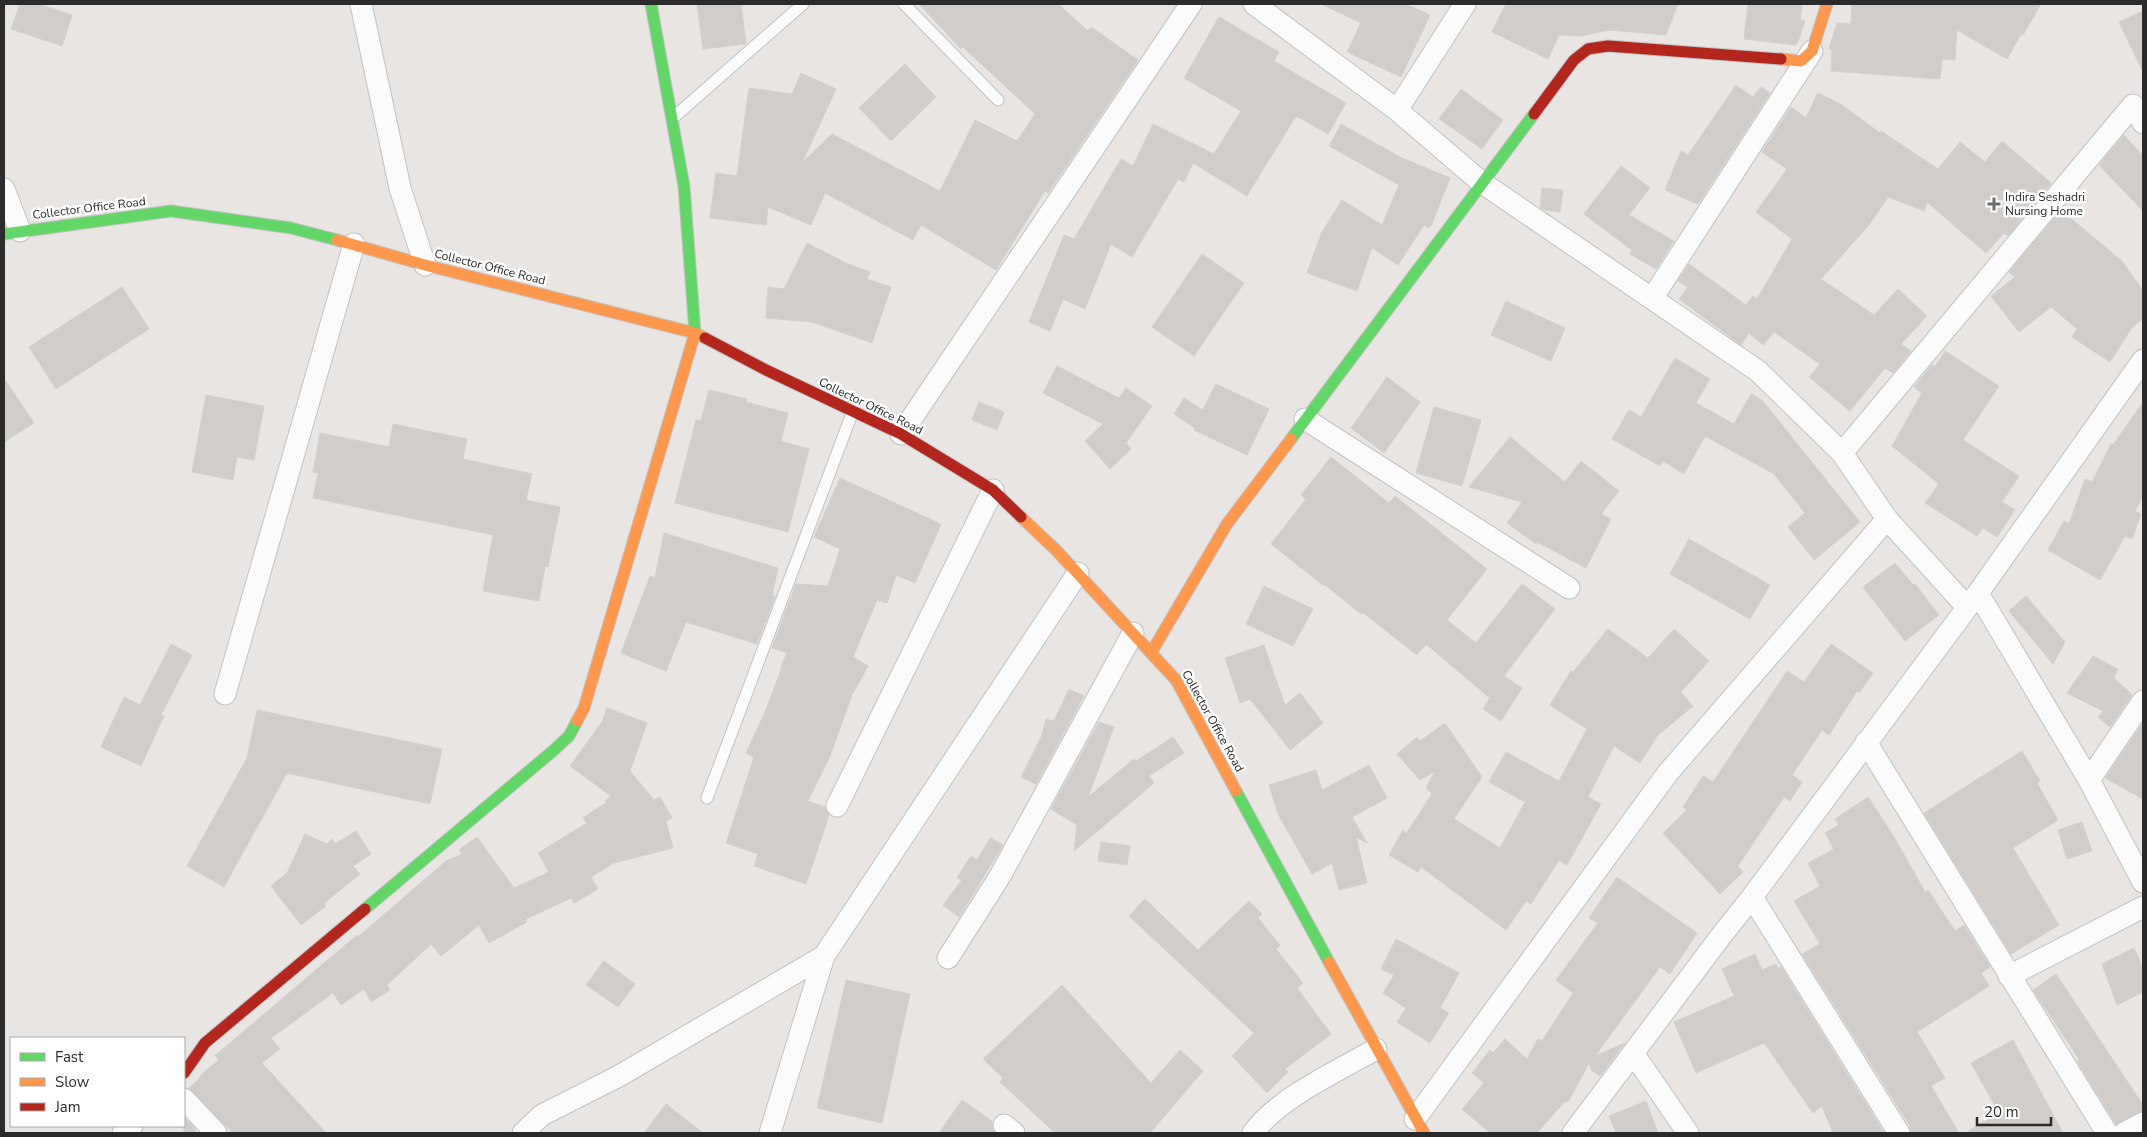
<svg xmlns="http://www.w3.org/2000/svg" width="2147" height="1137" font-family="'Nunito Sans',sans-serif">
<rect width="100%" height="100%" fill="#e8e5e2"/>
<path fill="#d0cdcb" stroke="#d3d1ce" d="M20 4H38L72 15 62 46 11 29Z
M697 4H741L746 44 703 49Z
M919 4H1058L1088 31 1091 27 1138 60 1048 193 1045 191 996 270 921 225 913 240 825 193 811 225 768 207 766 225 710 218 716 173 737 176 749 88 792 94 801 73 836 89 802 163 832 134 940 191 975 120 1017 141 1035 114 963 47 961 49Z
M1321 4H1406L1430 15 1401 77 1347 52 1361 23Z
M1506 4H1678L1666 35 1609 30 1581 36 1559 35 1548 59 1492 32Z
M1748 4H1802L1800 20 1805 21 1798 42 1795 45 1744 39Z
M1852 4H2041L2023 35 2021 34 2007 59 1957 30 1955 60 1942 59 1940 79 1831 71 1832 50 1829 49 1837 23 1851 24Z
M2143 11V72L2119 22Z
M1219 17 1279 52 1274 61 1346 103 1328 134 1296 116 1247 196 1193 163 1184 182 1178 179 1132 257 1111 244 1085 309 1063 299 1050 331 1029 322 1064 235 1074 239 1121 159 1133 166 1153 124 1214 154 1241 111 1184 78Z
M905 64 936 97 891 141 859 108Z
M1736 85 1753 97 1761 87 1770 93 1698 204 1665 190 1681 151 1688 155Z
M1461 89 1503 120 1482 149 1439 119Z
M1818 93 1842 105 1880 133 1881 131 1938 169 1960 142 1985 162 2002 141 2051 183 2008 236 2004 233 1986 253 1927 202 1924 211 1888 197 1869 225 1821 279 1874 315 1898 289 1927 316 1901 344 1911 351 1893 373 1885 368 1850 411 1809 377 1820 364 1774 332 1763 345 1749 333 1741 345 1679 299 1688 287 1678 281 1689 264 1746 305 1753 296 1757 299 1792 239 1756 212 1787 169 1762 152 1791 107 1806 118Z
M1341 124 1402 158 1450 178 1431 226 1429 228 1424 225 1398 265 1372 248 1357 291 1307 273 1321 234 1342 200 1382 225 1399 185 1329 146Z
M2124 135 2143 156V211L2099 165Z
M1621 166 1650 188 1629 215 1674 241 1656 269 1630 254 1632 250 1584 214Z
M1542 188 1563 190 1560 212 1544 210 1540 207Z
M2061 210 2122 261 2143 291V319L2133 326 2110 362 2072 337 2077 329 2051 307 2019 332 1991 296 2015 277 2009 272Z
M807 243 846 263 870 272 867 279 891 287 872 343 812 322 766 318 768 287 784 289Z
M1202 254 1244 283 1194 356 1152 327Z
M122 287 149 329 56 389 29 347Z
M1506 301 1565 328 1551 361 1491 335Z
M1945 351 1999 386 1963 440 2019 476 2002 502 2015 510 1997 537 1983 528 1977 536 1925 503 1939 484 1892 446 1922 393 1914 387 1932 365 1935 367Z
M1675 358 1710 379 1696 403 1734 424 1751 394 1762 400 1860 522 1814 560 1788 527 1805 513 1774 474 1705 436 1684 474 1663 461 1660 466 1612 439 1629 410 1641 417Z
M1057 366 1119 398 1126 388 1152 406 1126 443 1131 449 1110 469 1085 441 1103 424 1043 393Z
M1387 377 1420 402 1384 453 1351 428Z
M4 378 34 423 4 442Z
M1216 384 1269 409 1247 455 1194 430 1195 428 1174 414 1184 398 1203 410Z
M709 390 747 399 746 402 788 413 781 441 809 449 788 532 675 503 696 420 701 421Z
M206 395 264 406 254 460 237 457 233 480 192 472Z
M979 402 1004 412 997 430 972 420Z
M2143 402V496L2135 511 2141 514 2132 539 2125 536 2100 580 2048 550 2064 521 2069 524 2085 479 2092 482 2111 444 2113 445Z
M1434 407 1481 420 1462 486 1416 473Z
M393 424 467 439 463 459 532 474 526 500 560 507 548 567 545 566 539 601 483 591 493 535 313 498 318 473 313 472 320 433 389 447Z
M1510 437 1565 482 1581 461 1619 491 1601 514 1611 519 1586 568 1537 542 1536 544 1507 523 1522 502 1469 487Z
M1331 457 1389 503 1395 496 1487 569 1447 620 1476 643 1522 584 1555 609 1504 676 1522 688 1501 721 1483 709 1490 698 1426 644 1417 655 1362 612 1361 614 1324 584V586L1271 544 1306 499 1301 495Z
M840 478 941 524 915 583 896 575 887 603 877 600 853 657 868 666 852 695 830 756 808 801 825 807 829 815 806 884 754 866 758 854 726 843 754 757 746 753 766 710 782 667 781 666 787 653 772 648 796 584 828 586 840 549 814 537Z
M664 533 778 568 772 595 775 596 757 644 686 622 666 671 621 653 650 576 655 578Z
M1689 539 1770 585 1750 619 1670 574Z
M1895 563 1913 585 1915 584 1939 615 1905 641 1863 587Z
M1264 586 1313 609 1293 646 1246 624Z
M2026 596 2065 642 2053 664 2009 611Z
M1608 629 1648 658 1674 629 1709 661 1681 692 1693 706 1657 736 1640 763 1614 746 1588 797 1601 804 1567 865 1559 860 1531 904 1526 901 1506 930 1421 867 1418 872 1389 855 1403 830 1406 834 1432 794 1426 788 1435 771 1420 780 1397 754 1417 737 1420 741 1445 723 1482 777 1454 819 1500 848 1525 802 1489 782 1506 752 1559 781 1587 729 1550 705 1571 671 1573 672Z
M171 644 192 655 161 715 164 716 141 766 101 747 124 697 140 705Z
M1831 644 1873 673 1859 693 1857 691 1829 735 1822 730 1792 775 1802 782 1790 801 1784 797 1738 866 1743 872 1720 894 1663 833 1687 810 1683 807 1703 776 1713 782 1787 671 1804 682Z
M1264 645 1285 705 1300 693 1323 723 1290 750 1250 699 1240 703 1225 658Z
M2093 656 2118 669 2114 678 2132 695 2110 727 2098 717 2103 711 2067 693Z
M1069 689 1084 696 1036 784 1021 777 1042 735 1046 719 1054 721Z
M607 708 647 723 630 771 654 800 660 797 672 818 666 821 673 848 614 863 591 877 598 889 574 903 571 898 526 919 527 922 489 943 479 925 441 956 431 944 387 985 390 990 371 1002 364 989 341 1005 333 993 271 1038 280 1049 262 1063 326 1133H233L189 1088 196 1082 205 1071 219 1060 215 1055 217 1054 357 935 358 937 446 861 462 854 459 850 477 837 514 888 549 872 538 853 587 823 583 818 607 802 605 801 611 796 570 766 602 722Z
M257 710 442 749 430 804 287 773 224 887 187 866 247 758Z
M1099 722 1114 727 1088 797 1134 759 1136 761 1173 737 1184 753 1149 776 1154 783 1074 851 1077 825 1051 809Z
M2143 723V799L2105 778Z
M2022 751 2040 781 2037 783 2058 820 2013 848 2059 925 2011 954 1924 813Z
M1369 765 1387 798 1352 817 1367 843 1356 837 1367 883 1339 890 1332 863 1312 874 1278 814 1269 785 1316 770 1322 790Z
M1868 797 1894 837 1925 892 1928 890 1955 931 1964 925 1990 967 1981 973 1989 986 1917 1032 1945 1078 1931 1086 1959 1133H1911L1910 1126 1802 954 1820 944 1794 901 1820 886 1808 863 1834 849 1825 833 1839 825 1835 819Z
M2082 822 2092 851 2067 859 2058 830Z
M356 831 371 854 353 866 360 874 324 903 326 906 301 925 271 886 287 873 305 834 327 844 332 839 335 844Z
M990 838 1003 845 959 917 943 905 962 880 957 878 971 856 977 860Z
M1101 842 1130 846 1127 865 1098 861Z
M1617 877 1697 933 1670 974 1660 967 1595 1056 1625 1043 1600 1076 1592 1071 1589 1063 1568 1102 1565 1101 1537 1133H1490L1462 1109 1484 1083 1472 1073 1490 1050 1493 1053 1505 1039 1527 1059 1538 1039 1542 1041 1573 993 1556 980 1598 923 1589 918Z
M1145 899 1198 950 1249 901 1262 914 1258 918 1280 945 1276 949 1303 983 1297 988 1331 1034 1285 1069 1288 1072 1267 1093 1232 1056 1254 1033 1129 916Z
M1396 939 1459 973 1440 1008 1449 1013 1430 1043 1397 1022 1406 1008 1383 993 1394 975 1381 969Z
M2134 948 2143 968V992L2117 1005 2102 964Z
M1755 954 1762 970 1776 964 1778 969 1781 967 1884 1133H1833L1822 1106 1813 1113 1764 1043 1696 1073 1674 1022 1734 996 1722 969Z
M604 961 635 984 618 1007 586 985Z
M2056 974 2143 1105V1110L2116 1124 2077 1061 2079 1059 2033 990Z
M846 980 910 994 882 1123 817 1108Z
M1062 985 1151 1083 1180 1050 1203 1071 1150 1133H1055L1000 1082 1003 1078 983 1059Z
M2013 1040 2063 1133H1965L1999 1113 1971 1063Z
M962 1100 992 1121V1129L995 1133H939Z
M1646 1101 1658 1133H1616L1609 1116Z
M666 1104 703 1133H644Z
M184 1117 196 1130 194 1133H184Z"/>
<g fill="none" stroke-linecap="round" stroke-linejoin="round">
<defs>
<path id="lane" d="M904 4 998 100
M674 117 803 4
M707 798 853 411"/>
<path id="street" d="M361 4 400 188 425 265
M1254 4 1397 110 1481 182 1758 371 1842 453 1887 519 1967 607
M1397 110 1465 4
M4 189 20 231
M1653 297 1812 51
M1305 419 1569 588
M901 434 1191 4
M1842 453 2133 105 2143 123
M1978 593 2089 780 2143 701
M225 694 354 244
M1866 742 2107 1133
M2089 780 2143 882
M837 806 993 490
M1752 897 1899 1133
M948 958 1000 876 1133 633
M2009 976 2143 907
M1633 1053 1688 1133
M184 1099 216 1133
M1415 1119 1667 774 1887 519
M1004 1125 1014 1133
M123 1133 132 1126
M523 1133 542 1115 619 1076 824 956
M770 1133 824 956 1078 573
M1253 1133C1278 1098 1338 1071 1376 1049
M1573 1133 1721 936 1752 897 1978 593 2143 360
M2124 1133 2143 1123"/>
<path id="fast" d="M651 4 684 186 695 333
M4 234 171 211 291 228 337 240
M1291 439 1534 114
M1236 791 1329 962
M365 909 554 750 569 736 577 721"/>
<path id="slow" d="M1781 59 1801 61 1812 51 1827 4
M337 240 425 265 695 333 705 338
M1021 517 1056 550 1176 680 1236 791
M1151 653 1227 524 1291 439
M577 721 584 708 695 333
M1329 962 1424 1133"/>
<path id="jam" d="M1534 114 1574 60 1588 49 1608 46 1781 59
M705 338 766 370 901 434 993 490 1021 517
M184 1073 205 1043 365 909"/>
</defs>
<use href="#lane" stroke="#c3c2c2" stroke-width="13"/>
<use href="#street" stroke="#c3c2c2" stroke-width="23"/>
<use href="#fast" stroke="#c3c2c2" stroke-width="13"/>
<use href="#slow" stroke="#c3c2c2" stroke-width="13"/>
<use href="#jam" stroke="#c3c2c2" stroke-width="13"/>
<use href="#lane" stroke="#fcfbfb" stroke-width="11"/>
<use href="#street" stroke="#fcfbfb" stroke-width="21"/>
<use href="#fast" stroke="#63d668" stroke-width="11"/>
<use href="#slow" stroke="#ff974d" stroke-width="11"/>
<use href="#jam" stroke="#b3261e" stroke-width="11"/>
</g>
<path fill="#6d6c6b" stroke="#fff" stroke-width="2" d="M1991.5 196.5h5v5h5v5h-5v5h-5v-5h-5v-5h5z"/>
<g text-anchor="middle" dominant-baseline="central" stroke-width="5" stroke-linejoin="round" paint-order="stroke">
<g font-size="12" fill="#2b2b2b" stroke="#fff" text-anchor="start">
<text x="2005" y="197">Indira Seshadri<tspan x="2005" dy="14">Nursing Home</tspan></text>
</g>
<g font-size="12" fill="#2b2b2b" stroke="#fff">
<text transform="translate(89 208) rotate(-7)">Collector Office Road</text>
<text transform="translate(490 267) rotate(14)">Collector Office Road</text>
<text transform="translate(871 406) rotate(26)">Collector Office Road</text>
<text transform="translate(1213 721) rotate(61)">Collector Office Road</text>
</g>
</g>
<rect width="2147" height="1137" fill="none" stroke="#2b2b2b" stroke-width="10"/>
<rect x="10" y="1037" width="175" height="90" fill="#ffffff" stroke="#aaaaaa"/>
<rect x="20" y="1053" width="25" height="8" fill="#63d668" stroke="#aaaaaa"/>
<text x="55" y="1062" font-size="15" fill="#2b2b2b">Fast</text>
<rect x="20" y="1078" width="25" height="8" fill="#ff974d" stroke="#aaaaaa"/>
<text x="55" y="1087" font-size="15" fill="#2b2b2b">Slow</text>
<rect x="20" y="1103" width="25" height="8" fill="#b3261e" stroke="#aaaaaa"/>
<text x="55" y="1112" font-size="15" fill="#2b2b2b">Jam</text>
<path d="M1977 1117v8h74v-8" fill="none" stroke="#2b2b2b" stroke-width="2.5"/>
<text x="1984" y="1117" font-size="15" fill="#2b2b2b" stroke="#ffffff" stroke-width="4" paint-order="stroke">20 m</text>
</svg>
